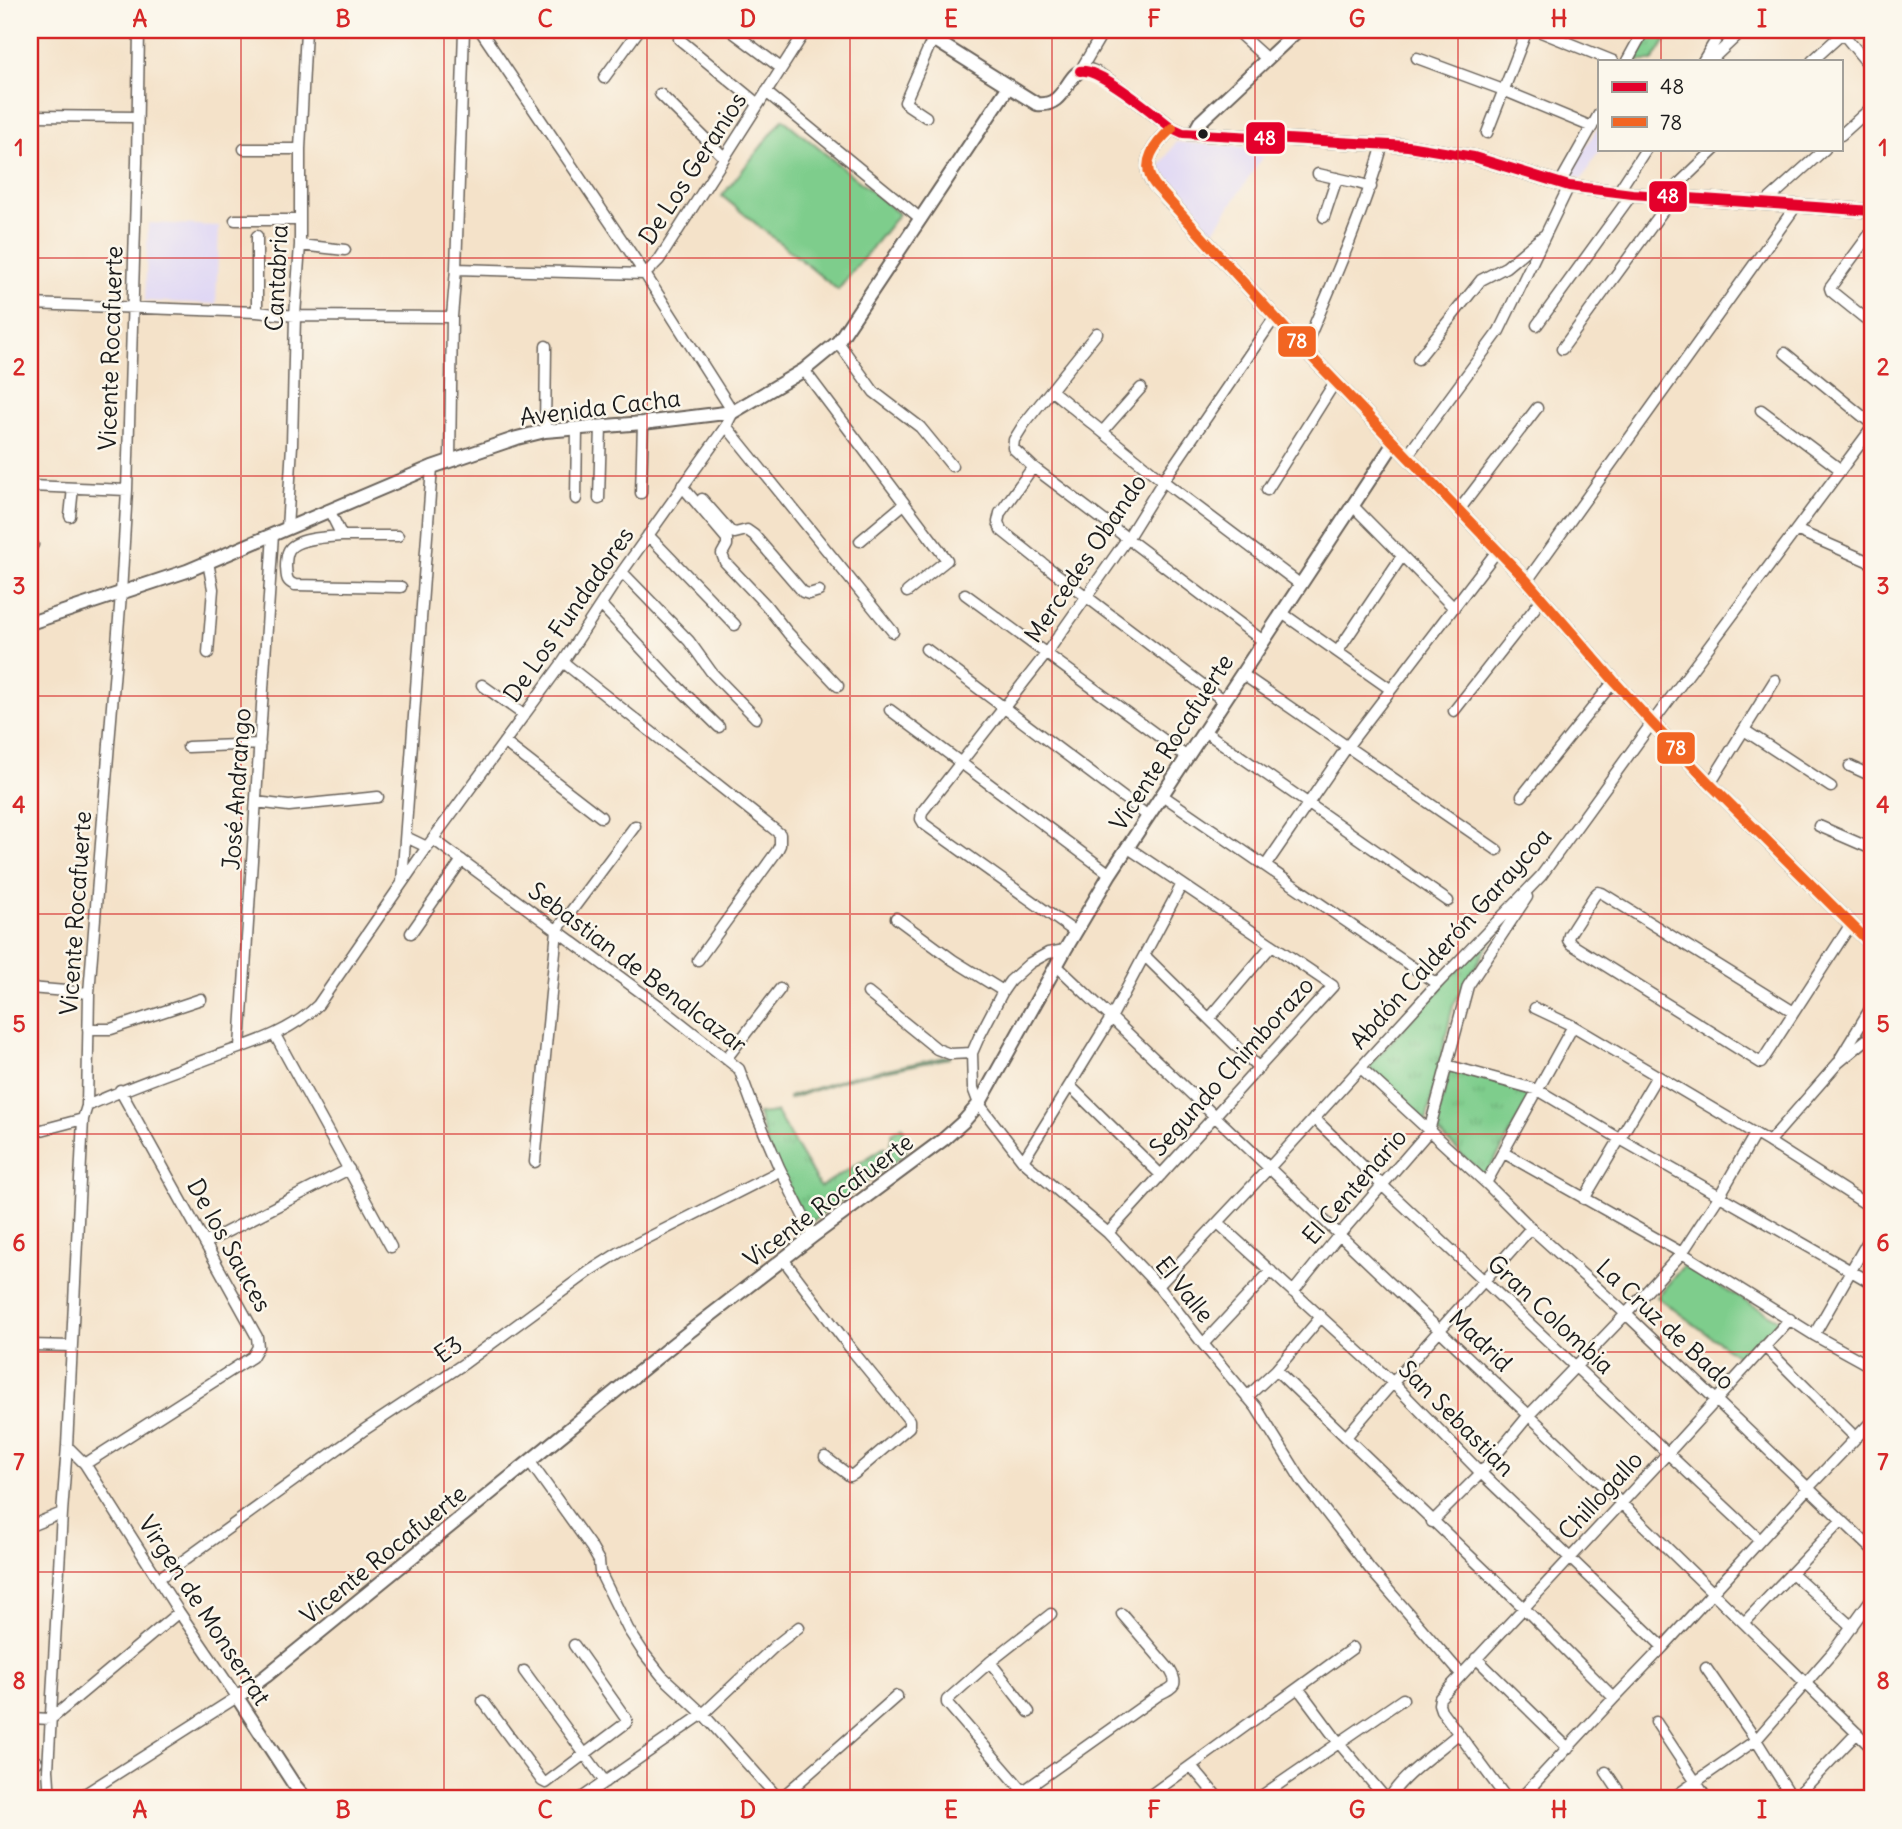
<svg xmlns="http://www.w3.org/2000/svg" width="1902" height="1829" font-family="Delius,sans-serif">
<defs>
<pattern id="park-tufts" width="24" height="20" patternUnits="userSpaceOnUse" patternTransform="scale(1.75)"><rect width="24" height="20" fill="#7ecd8c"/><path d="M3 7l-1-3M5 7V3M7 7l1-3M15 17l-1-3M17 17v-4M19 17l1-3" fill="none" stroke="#6caf78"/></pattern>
</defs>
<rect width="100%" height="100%" fill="#fbf7ec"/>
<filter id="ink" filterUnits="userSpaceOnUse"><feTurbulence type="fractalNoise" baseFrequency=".0143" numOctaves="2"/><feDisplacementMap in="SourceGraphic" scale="14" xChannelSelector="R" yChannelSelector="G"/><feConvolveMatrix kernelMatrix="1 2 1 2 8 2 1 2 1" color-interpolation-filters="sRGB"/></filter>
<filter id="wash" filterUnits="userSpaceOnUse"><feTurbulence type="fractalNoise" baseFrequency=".00686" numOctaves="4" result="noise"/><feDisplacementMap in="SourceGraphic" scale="28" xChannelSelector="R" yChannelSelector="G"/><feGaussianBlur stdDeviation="1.57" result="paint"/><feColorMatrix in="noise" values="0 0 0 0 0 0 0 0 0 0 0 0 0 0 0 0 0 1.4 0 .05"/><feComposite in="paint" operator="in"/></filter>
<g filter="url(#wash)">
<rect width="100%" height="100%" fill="#f4e2c9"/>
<path fill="#ded5f5" d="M1598 127 1599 128 1600 149 1582 179 1569 175Z
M1176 142 1268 149 1211 235 1155 174Z
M148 223 219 226 216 304 145 301Z"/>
<path fill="#7ecd8c" stroke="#4d7454" stroke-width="2" d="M783 119 899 214 838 290 722 196Z
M1683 1266 1781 1321 1743 1360 1657 1297Z"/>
<path fill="url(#park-tufts)" stroke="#4d7454" stroke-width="2" d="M1652 30H1672L1653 61H1635Z
M1496 932 1453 1005 1426 1122 1368 1067 1442 985Z
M950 1056V1058L850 1078 789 1099V1097L849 1077Z
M1450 1069 1533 1092 1500 1152 1484 1176 1435 1129Z
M776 1112 820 1187 885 1147 887 1167 810 1223 774 1169 758 1114Z
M902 1126 908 1139 906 1152 891 1165 890 1144 892 1133Z"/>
</g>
<g filter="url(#ink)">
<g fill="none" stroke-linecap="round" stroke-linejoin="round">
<defs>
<path id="minor" d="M730 30 781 68
M1235 30 1267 59
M1536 30 1613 61
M1840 30 1872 69
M679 39 758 104
M1417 58 1498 88 1592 127
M1627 61 1644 30
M1703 61 1722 30
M1710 61 1743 30
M1812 61 1843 33
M1080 71 1104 30
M604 78 639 30
M766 92 921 219
M660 94 724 157
M33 116 137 117
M926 117 908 105 905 102 929 47 934 40
M1487 133 1527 30
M1841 135 1872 107
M244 149H300
M1318 174 1358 183 1371 187
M1560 183 1599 114
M1618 192 1646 149
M1666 196 1715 149
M1766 202 1825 149
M1324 217 1337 178
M235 220H300
M1872 231 1830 288 1831 291 1872 324
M257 236V312
M300 245 345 250
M456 269 645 274 659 260 806 30
M30 304 257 312 295 316 452 317
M1537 325 1632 194
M1097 333 1024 424 1014 440 1013 448 1033 467 1263 641
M838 342 874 392 920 427 952 466
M1304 349C1333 282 1363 215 1383 144
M1562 349 1673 197
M1785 353 1872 424
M1418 359 1481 280 1506 267 1543 236
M804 370 947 560 907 592
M1052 391 1163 481 1301 585
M1761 410 1841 470
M726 426 893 632
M545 431 546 346
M1103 431 1141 388
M1407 456 1499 331 1569 186
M450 460 452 317 456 269 464 30
M1033 467 1000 513 998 522 1001 530 1046 566 1224 701
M30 486 127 490
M682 486 727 539V545L722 554 725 562 765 604 788 633 838 686
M1267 490 1335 382
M641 493 643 423
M576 499 577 429
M599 499 601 426
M702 499 730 531 735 533 747 530 754 535 803 592 809 594 819 591
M1353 506 1454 608
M329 510 342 536C328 537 296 538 289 550 286 555 286 561 286 567 287 576 285 581 295 585L401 587
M1459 510 1537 408
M70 516 73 488
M287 529 292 445 295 316 300 245V149L306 30
M1796 530 1872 563
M648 535 735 625
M342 536H398
M860 541 904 504
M30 545H33
M208 562 213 589 208 653
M622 572 689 641 712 673 756 718
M1527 581 1796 206
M965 594 1187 757
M601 605 673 682 719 727
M1282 613 1390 689
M926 649 1148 816
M1338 651 1402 556
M563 662 780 834V845L777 851 698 960
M1242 674 1497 850
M482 685 524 715
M890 710 1110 874
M1454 711 1542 599
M1744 730 1831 787
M1204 731 1448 901
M504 742 601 817
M188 747 260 744
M1850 766 1872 776
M1710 784 1775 680
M1162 795 1437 984
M1522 796 1614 681
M256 802 289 806 378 797
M1819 826 1872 849
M406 837 427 847
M433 839 658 1005 739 1069 752 1104 779 1167 813 1236
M1266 865 1347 747 1497 551
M402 882 432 467
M896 918 953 960 1003 991
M1075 932 924 824 921 819 922 812 1046 654 1127 539 1163 481 1275 317
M411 933 462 860
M1065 950 1048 953 1030 963 1010 981 1003 991 979 1037 972 1053 973 1088 979 1104 1023 1161 1108 1233 1158 1286 1203 1344 1256 1407 1302 1481 1370 1569 1461 1674
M1145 956 1259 1068
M1057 966 1621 1503 1872 1748
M30 988 89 993
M868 993 937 1049 950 1054 972 1053
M1535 1008 1573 1026 1769 1142 1872 1208
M1794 1012 1602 893 1598 892 1594 896 1569 935 1568 940 1571 944 1761 1063 1851 924
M1209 1019 1272 945
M88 1029H111L201 999
M275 1035 391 1247
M240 1047 273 534
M1841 1057 1872 1006
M726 1059 780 989
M1446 1065 1538 1090 1620 1139 1872 1283
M1361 1068 1486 1183 1531 1228 1626 1314 1872 1549
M1070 1086 1161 1175
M87 1106C128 1087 171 1072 213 1057 250 1044 290 1033 318 1005L427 847 563 662 622 572 726 426 733 412 645 274 480 30
M1314 1118 1383 1186 1760 1540
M30 1133 83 1119
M1769 1142 1838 1063 1872 1035
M1504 1153 1682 1253 1814 1335 1872 1367
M1023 1161 1111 1018 1182 884
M535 1162 557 930 635 826
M1486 1183 1573 1026
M1584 1199 1657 1076
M1218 1223 1392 1382 1481 1473 1663 1647
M1108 1233 1333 986 1127 847
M205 1243 349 1169
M783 1259 851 1349 909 1420V1427L854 1474 850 1476 825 1457
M1158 1286 1269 1168 1437 984 1541 876 1652 723 1872 428
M1293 1292 1339 1235 1429 1131 1468 986 1527 897
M1814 1335 1872 1234
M1203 1344 1271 1271
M30 1345 71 1346
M1764 1346 1856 1438
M1276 1370 1524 1608 1614 1698
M1247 1397 1276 1370 1320 1318
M1346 1437C1406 1366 1469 1298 1531 1228
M67 1446 85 1464 179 1612 237 1697 77 1799
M530 1462 591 1547 599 1561 600 1572 628 1629 643 1652 662 1676 703 1714 779 1799
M85 1464 252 1357 258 1347 257 1337 120 1090
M1432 1522 1481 1473 1529 1415 1626 1314 1682 1253 1720 1195 1755 1134
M30 1526 62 1513
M1792 1573 1852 1627
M158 1579 364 1430 465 1363 590 1271 620 1252 774 1174
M1745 1622 1842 1520
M1476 1658 1568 1748
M990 1662 1029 1712
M1706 1668 1756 1740 1793 1799
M524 1671 605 1782
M1298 1688 1339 1743 1386 1799
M483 1701 542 1781 546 1783 626 1723 627 1720 574 1645
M30 1718 51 1719 179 1612
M1656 1722 1707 1799
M30 1762H37
M1191 1766 1219 1799
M1606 1772 1624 1799
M1532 1788 1540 1799
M1023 1791 947 1703V1700L990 1662 1051 1614
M50 1799 48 1770 62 1513 67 1446 83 1119 87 1106 89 993 121 594 127 490 137 162 139 30
M580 1799 703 1714 775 1646 799 1627
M780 1799 897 1696
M1012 1799 1160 1694C1174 1687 1179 1685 1170 1670L1122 1614
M1145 1799 1353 1648
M1257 1799 1403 1699
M1390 1799C1396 1780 1441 1749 1458 1734
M1507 1799 1441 1710 1439 1704 1440 1698 1668 1453 1790 1319
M1520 1799 1614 1698 1663 1647 1808 1488 1872 1421
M1671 1799 1756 1740 1833 1652 1872 1598
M1794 1799 1857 1733"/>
<path id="tertiary" d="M919 30 1037 104C1067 108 1066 69 1087 70 1102 72 1157 116 1172 128L1183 133 1408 146 1474 157 1569 186 1632 194 1872 211
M1172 128C1156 143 1138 163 1155 185L1304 349 1527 581 1614 681 1652 723 1710 784 1872 945
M1194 133 1200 122 1298 30
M30 623 187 571 432 467 517 438 545 431 643 423 733 412 804 370 838 342 1009 86
M306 1799 293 1783 237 1697 266 1676 676 1342 813 1236 944 1139 964 1121 979 1104 1065 950 1110 874 1394 443"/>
</defs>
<use href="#minor" stroke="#686159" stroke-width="13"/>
<use href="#tertiary" stroke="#686159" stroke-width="16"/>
<use href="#minor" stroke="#fff" stroke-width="10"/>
<use href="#tertiary" stroke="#fff" stroke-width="12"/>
<defs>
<path id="bus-1" d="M1080 71C1099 67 1155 115 1172 128L1183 133 1408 146 1474 157 1569 186 1632 194 1872 211"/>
<path id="bus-2" d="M1172 128C1156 143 1138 163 1155 185L1304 349 1527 581 1614 681 1652 723 1710 784 1872 945"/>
</defs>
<use href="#bus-1" stroke="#fbf7ec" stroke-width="16"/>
<use href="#bus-2" stroke="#fbf7ec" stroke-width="16"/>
<use href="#bus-1" stroke="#e4002b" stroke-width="10"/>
<use href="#bus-2" stroke="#f26522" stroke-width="10"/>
</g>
</g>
<path fill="none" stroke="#d62828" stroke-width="2" stroke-opacity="0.55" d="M241 30V1799M444 30V1799M647 30V1799M850 30V1799M1052 30V1799M1255 30V1799M1458 30V1799M1661 30V61M1661 149V1799M30 258H1872M30 476H1872M30 696H1872M30 914H1872M30 1134H1872M30 1352H1872M30 1572H1872"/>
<circle fill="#1c1c1c" stroke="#fbf7ec" stroke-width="2.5" cx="1203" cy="134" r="6"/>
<g text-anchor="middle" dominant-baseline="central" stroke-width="5" stroke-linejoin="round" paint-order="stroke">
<g font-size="24" fill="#1c1c1c" stroke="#fbf7ec">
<text transform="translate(692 168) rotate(-57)">De Los Geranios</text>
<text transform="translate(276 278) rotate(-87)">Cantabria</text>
<text transform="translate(110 348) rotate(-88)">Vicente Rocafuerte</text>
<text transform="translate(600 407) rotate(-7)">Avenida Cacha</text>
<text transform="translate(1085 558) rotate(-56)">Mercedes Obando</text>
<text transform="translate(568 614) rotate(-55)">De Los Fundadores</text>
<text transform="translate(1171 742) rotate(-57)">Vicente Rocafuerte</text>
<text transform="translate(236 789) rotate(-86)">José Andrango</text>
<text transform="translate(75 913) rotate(-86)">Vicente Rocafuerte</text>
<text transform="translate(1450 938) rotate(-48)">Abdón Calderón Garaycoa</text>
<text transform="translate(638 967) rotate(37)">Sebastian de Benalcazar</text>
<text transform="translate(1231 1066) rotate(-48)">Segundo Chimborazo</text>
<text transform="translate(1354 1186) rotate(-49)">El Centenario</text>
<text transform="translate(828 1200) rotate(-37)">Vicente Rocafuerte</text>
<text transform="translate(230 1245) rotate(61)">De los Sauces</text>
<text transform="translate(1185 1289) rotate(51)">El Valle</text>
<text transform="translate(1551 1314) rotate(43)">Gran Colombia</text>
<text transform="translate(1666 1324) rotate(43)">La Cruz de Bado</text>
<text transform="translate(1481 1340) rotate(44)">Madrid</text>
<text transform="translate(448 1349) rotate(-35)">E3</text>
<text transform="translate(1457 1418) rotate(45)">San Sebastian</text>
<text transform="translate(1600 1495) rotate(-47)">Chillogallo</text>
<text transform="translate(383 1554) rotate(-39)">Vicente Rocafuerte</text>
<text transform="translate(205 1610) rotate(57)">Virgen de Monserrat</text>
</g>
</g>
<g stroke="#fbf7ec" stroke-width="2.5">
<rect x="1245" y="121" width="41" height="34" rx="7" fill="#e4002b"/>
<rect x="1648" y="180" width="40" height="33" rx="7" fill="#e4002b"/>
<rect x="1277" y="325" width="40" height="33" rx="7" fill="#f26522"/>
<rect x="1656" y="731" width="40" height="34" rx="7" fill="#f26522"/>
</g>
<g font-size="19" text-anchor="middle" font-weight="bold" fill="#fff">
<text x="1265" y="145">48</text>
<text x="1668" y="203">48</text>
<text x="1297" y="348">78</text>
<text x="1676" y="755">78</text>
</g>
<rect width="1902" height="1829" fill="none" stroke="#fbf7ec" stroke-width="77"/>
<rect x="1598" y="60" width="245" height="91" fill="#fbf7ec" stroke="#a29f99" stroke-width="2"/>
<rect x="1612" y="82" width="35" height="10" fill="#e4002b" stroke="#a29f99" stroke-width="2"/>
<text x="1660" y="94" font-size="21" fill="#1c1c1c">48</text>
<rect x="1612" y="117" width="35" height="10" fill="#f26522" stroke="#a29f99" stroke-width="2"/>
<text x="1660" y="130" font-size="21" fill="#1c1c1c">78</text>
<rect x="38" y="38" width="1826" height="1752" fill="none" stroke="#d62828" stroke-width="2.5"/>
<g font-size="23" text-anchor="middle" font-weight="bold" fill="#d62828">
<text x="140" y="27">A</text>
<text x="343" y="27">B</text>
<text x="545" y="27">C</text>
<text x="748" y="27">D</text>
<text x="951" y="27">E</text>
<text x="1154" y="27">F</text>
<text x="1357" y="27">G</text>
<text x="1559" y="27">H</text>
<text x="1762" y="27">I</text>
<text x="19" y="156">1</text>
<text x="1883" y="156">1</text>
<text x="19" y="375">2</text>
<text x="1883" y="375">2</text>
<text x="19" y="594">3</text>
<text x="1883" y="594">3</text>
<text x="19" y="813">4</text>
<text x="1883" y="813">4</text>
<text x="19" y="1032">5</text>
<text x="1883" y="1032">5</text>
<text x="19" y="1251">6</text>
<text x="1883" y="1251">6</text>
<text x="19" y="1470">7</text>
<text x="1883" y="1470">7</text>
<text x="19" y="1689">8</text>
<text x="1883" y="1689">8</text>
<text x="140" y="1818">A</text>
<text x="343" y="1818">B</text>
<text x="545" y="1818">C</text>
<text x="748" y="1818">D</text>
<text x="951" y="1818">E</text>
<text x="1154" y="1818">F</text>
<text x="1357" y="1818">G</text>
<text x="1559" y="1818">H</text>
<text x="1762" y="1818">I</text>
</g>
</svg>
